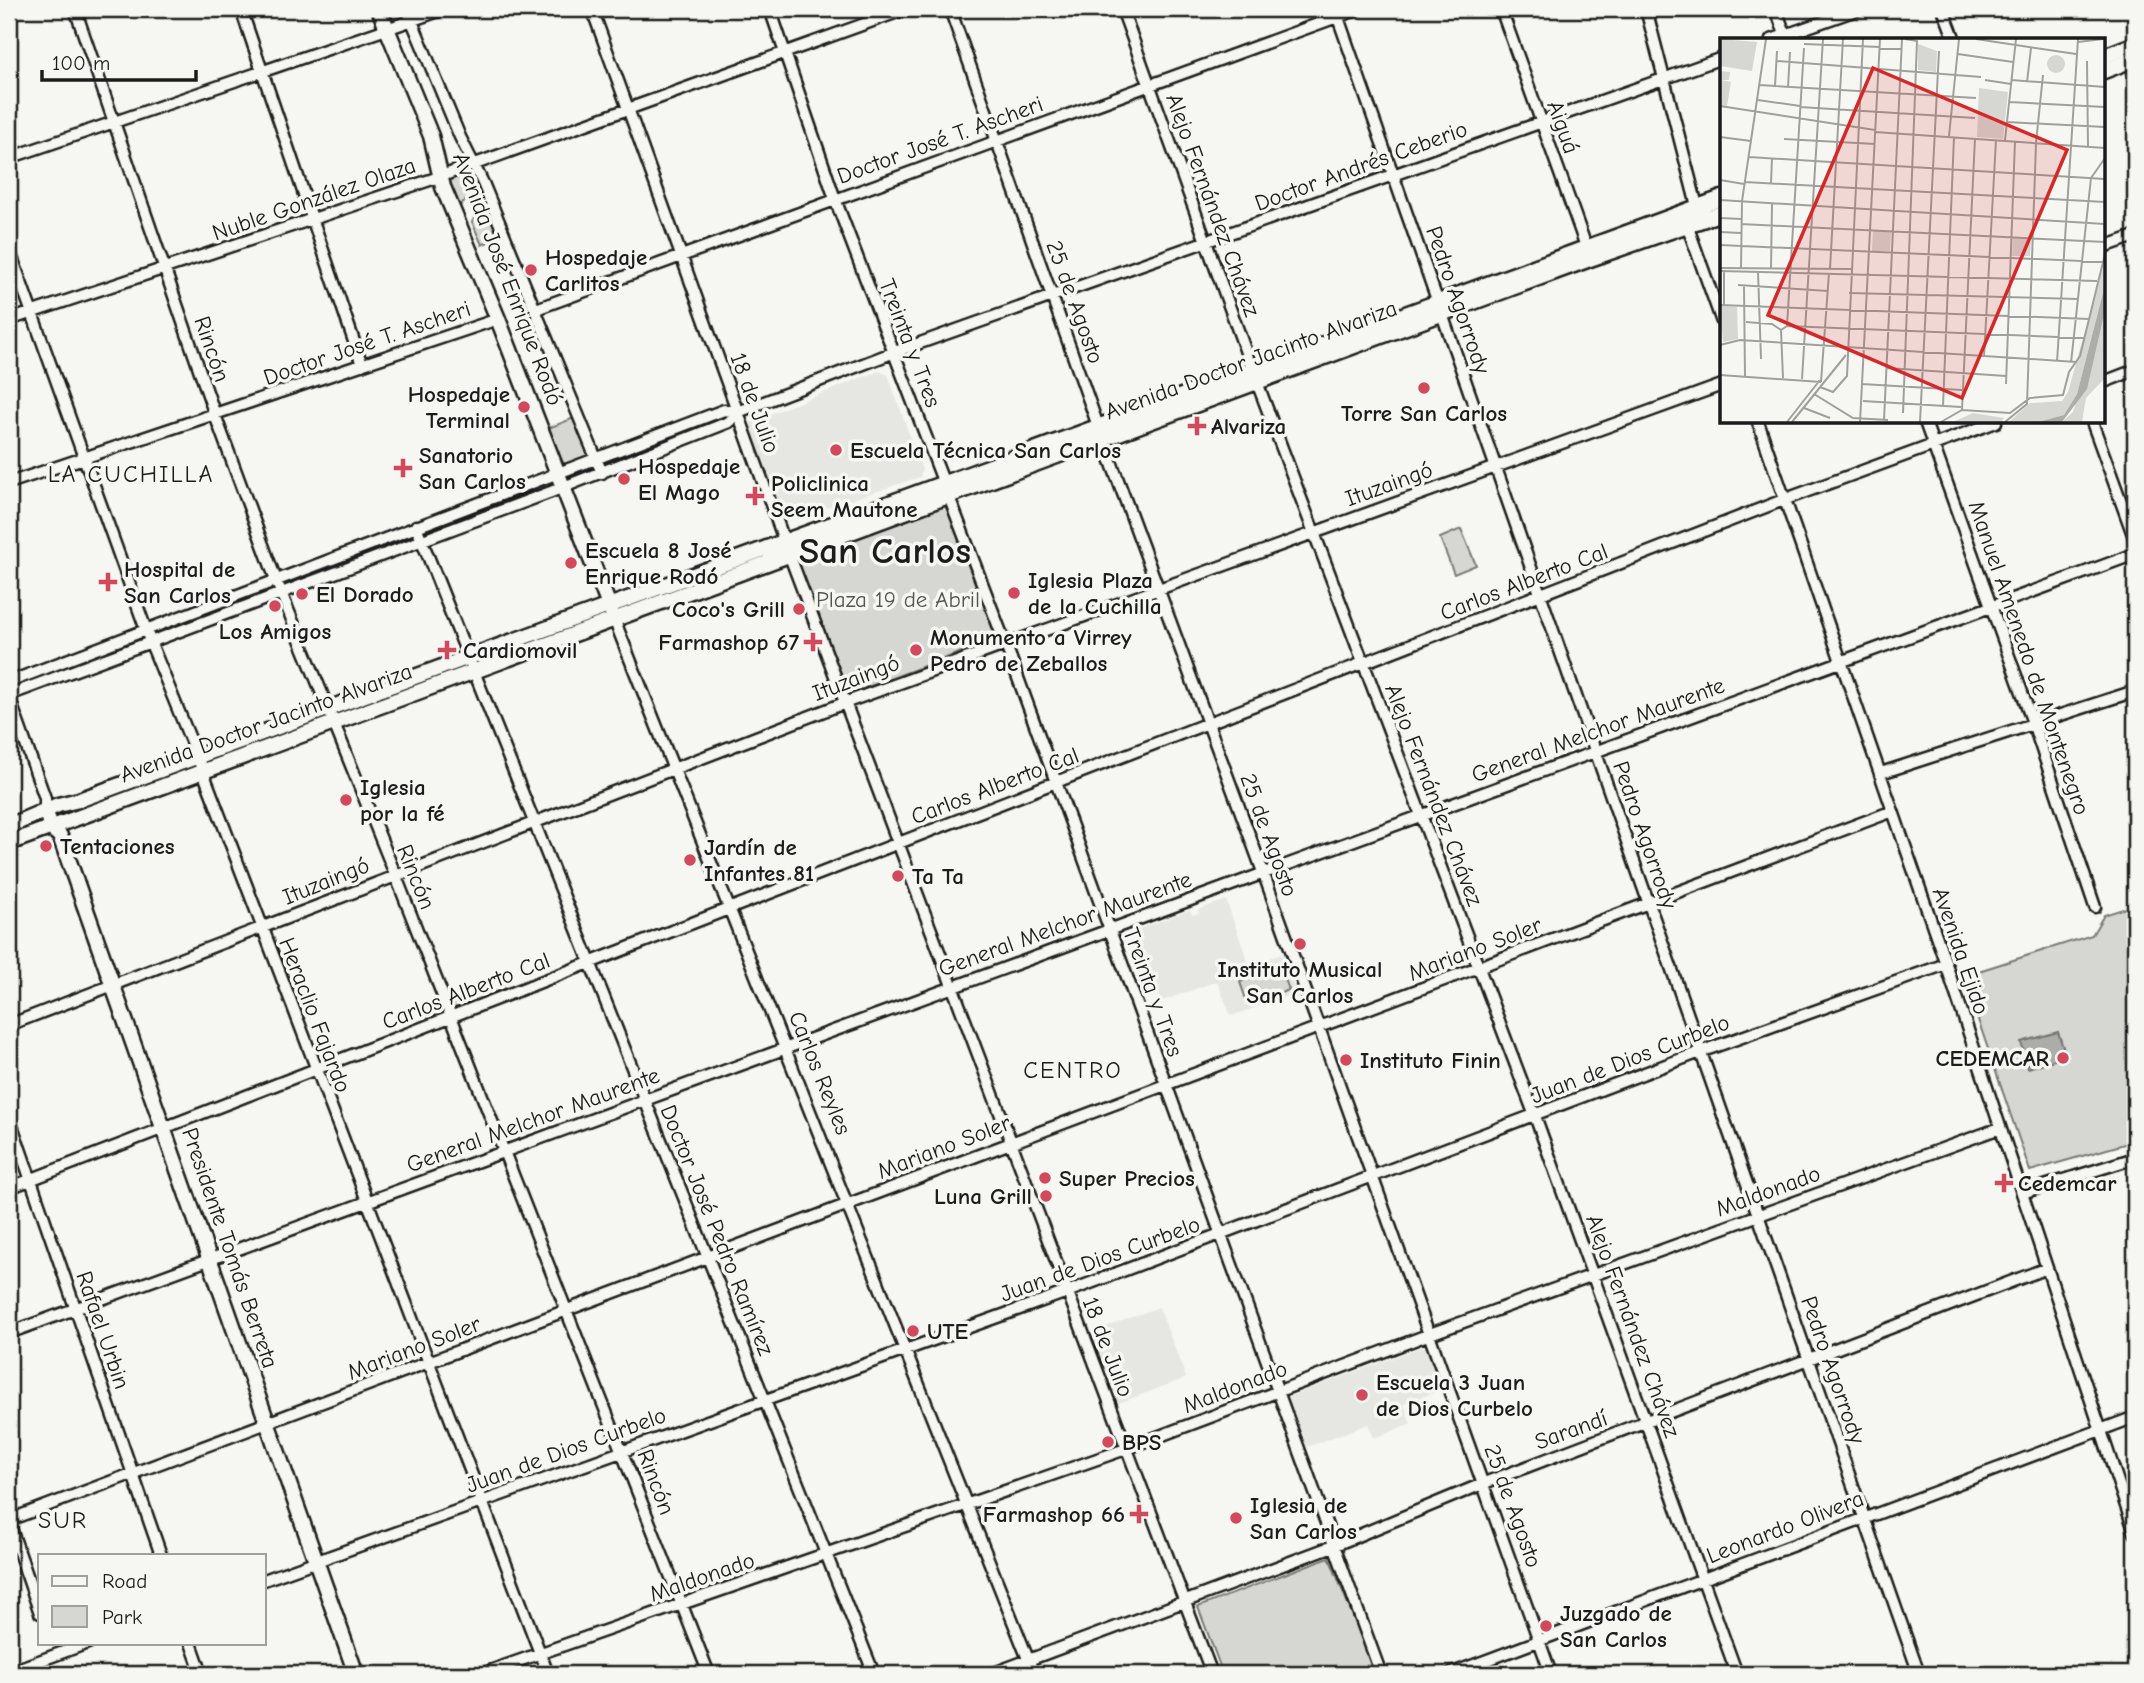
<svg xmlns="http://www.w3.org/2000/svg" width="2144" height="1683" font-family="'Comic Neue',sans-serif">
<rect width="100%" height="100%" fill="#f6f6f2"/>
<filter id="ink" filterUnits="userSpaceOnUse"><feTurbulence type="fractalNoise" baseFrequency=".0143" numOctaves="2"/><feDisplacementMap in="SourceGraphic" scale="14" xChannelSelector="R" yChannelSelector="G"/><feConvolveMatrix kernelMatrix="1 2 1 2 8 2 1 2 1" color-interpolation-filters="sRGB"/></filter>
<g filter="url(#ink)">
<path fill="#e6e6e2" d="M879 371 888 375 922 470 920 477 789 520 783 517 749 430 752 421Z
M1226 900 1249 965 1282 954 1296 993 1231 1016 1217 981 1162 1001 1143 955 1134 958 1127 939 1137 938 1134 931 1190 910 1193 915 1199 913 1198 910Z
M1159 1307 1186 1378 1116 1404 1090 1333Z
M1427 1345 1443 1389 1404 1404 1411 1424 1374 1438 1368 1424 1307 1447 1288 1397Z"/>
<path fill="#d6d6d2" stroke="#797977" stroke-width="2" d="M467 173 474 178 483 196 463 202 457 211 447 181Z
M478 211C494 210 495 225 500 237L482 245 472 222Z
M574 418 590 455 566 464 559 461 546 429Z
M949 503 999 638 849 694 797 559Z
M1461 529 1476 565 1454 574 1440 538Z
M2135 905V1141L2030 1171 1963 976 2092 935 2104 915Z
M1281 968 1289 990 1248 1005 1240 982Z
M1329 1557 1376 1674H1223L1198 1607Z"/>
<path fill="#acaca9" stroke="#727271" stroke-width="2" d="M2058 1032 2066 1056 2028 1068 2021 1042Z"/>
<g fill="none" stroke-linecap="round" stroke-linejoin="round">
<defs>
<path id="street" d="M75 9 215 415 276 580 395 874 709 1674
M241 9 362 365
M407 9 460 137 483 183 602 473
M592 9 789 554 1212 1674
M770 9 835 199 1010 656 1381 1674
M950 9 1098 426 1263 872 1551 1674
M1122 9 1252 369 1535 1116 1737 1674
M1335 9 1919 1674
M1501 9 1588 252
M1646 9 1697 206
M1776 9 1787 40
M1943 9 1955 40
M1771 40 1859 9
M9 158 445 9
M1686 222 1722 322
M2104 247 2135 236
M9 249 150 641 197 756 548 1674
M536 309 1359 9
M9 320 439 177 906 9
M2104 382 2135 370
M1758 422 1946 964 2135 1533
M1925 422 2033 723 2095 907
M2092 422 2135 540
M9 483 498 319
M416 526 874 1674
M614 619 1034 1674
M9 682 724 410 738 412 892 353 1722 58
M9 695 551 492 729 422 738 412
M9 697 45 798V810
M1881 773 2135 691
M9 1025 847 702 1722 385
M9 1117 161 1555
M9 1188 1786 499 1996 422
M2022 1193 2135 1158
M9 1333 2135 554
M9 1520 1893 811
M9 1523 40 1613
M264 1580 1067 1292 1700 1052 1946 964
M191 1643 202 1674
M9 1672 88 1643
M481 1674 1120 1451 1430 1334 2000 1128
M991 1674 1333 1546 1487 1482 2047 1268
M1450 1674 2135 1417"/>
<path id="secondary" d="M379 9 431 136 443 187 498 319 611 611
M2104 56 2135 44
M2104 71 2135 59
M45 810 52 829 60 836 356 1674
M9 826 58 805 79 800 1722 198
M9 843 1590 259 1722 213"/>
</defs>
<use href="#street" stroke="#1c1c1c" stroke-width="15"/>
<use href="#secondary" stroke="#1c1c1c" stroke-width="19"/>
<use href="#street" stroke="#f6f6f2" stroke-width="10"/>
<use href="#secondary" stroke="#f6f6f2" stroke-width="14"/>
</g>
</g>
<g fill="#d1495b" stroke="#f6f6f2" stroke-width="2.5">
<circle cx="531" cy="270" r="7"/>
<circle cx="1424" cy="388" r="7"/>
<circle cx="524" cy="407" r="7"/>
<path d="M1193.5 415.5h7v7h7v7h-7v7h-7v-7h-7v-7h7z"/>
<circle cx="836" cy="450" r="7"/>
<path d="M399.5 457.5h7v7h7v7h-7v7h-7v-7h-7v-7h7z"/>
<circle cx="624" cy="479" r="7"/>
<path d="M751.5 485.5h7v7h7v7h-7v7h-7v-7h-7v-7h7z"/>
<circle cx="571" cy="563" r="7"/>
<path d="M104.5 571.5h7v7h7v7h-7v7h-7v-7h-7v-7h7z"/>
<circle cx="1014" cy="593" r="7"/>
<circle cx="302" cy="594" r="7"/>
<circle cx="275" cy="606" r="7"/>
<circle cx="799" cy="609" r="7"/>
<path d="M809.5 631.5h7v7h7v7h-7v7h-7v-7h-7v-7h7z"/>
<path d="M443.5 639.5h7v7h7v7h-7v7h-7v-7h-7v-7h7z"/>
<circle cx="916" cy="650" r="7"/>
<circle cx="346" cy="800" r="7"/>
<circle cx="46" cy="846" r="7"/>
<circle cx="690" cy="860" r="7"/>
<circle cx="898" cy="876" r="7"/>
<circle cx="1300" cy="944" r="7"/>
<circle cx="2063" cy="1058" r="7"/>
<circle cx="1346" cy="1060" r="7"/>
<circle cx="1045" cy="1178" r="7"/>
<path d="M2000.5 1172.5h7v7h7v7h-7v7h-7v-7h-7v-7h7z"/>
<circle cx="1046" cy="1196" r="7"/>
<circle cx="913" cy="1331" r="7"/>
<circle cx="1362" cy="1395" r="7"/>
<circle cx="1108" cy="1442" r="7"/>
<path d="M1135.5 1503.5h7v7h7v7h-7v7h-7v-7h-7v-7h7z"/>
<circle cx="1236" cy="1518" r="7"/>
<circle cx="1546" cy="1626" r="7"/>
</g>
<g text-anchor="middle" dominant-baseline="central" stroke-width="7" stroke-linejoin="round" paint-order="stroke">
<g font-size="23" fill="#1c1c1c" stroke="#f6f6f2">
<text transform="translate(1563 127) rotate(70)">Aiguá</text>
<text transform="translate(940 140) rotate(-20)">Doctor José T. Ascheri</text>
<text transform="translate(1361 166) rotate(-20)">Doctor Andrés Ceberio</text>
<text transform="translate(314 199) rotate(-19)">Nuble González Olaza</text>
<text transform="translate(1213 205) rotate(70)">Alejo Fernández Chávez</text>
<text transform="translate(508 279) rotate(69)">Avenida José Enrique Rodó</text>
<text transform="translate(1458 300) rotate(71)">Pedro Agorrody</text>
<text transform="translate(1075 302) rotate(70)">25 de Agosto</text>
<text transform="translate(367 343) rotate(-19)">Doctor José T. Ascheri</text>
<text transform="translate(910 343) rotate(69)">Treinta y Tres</text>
<text transform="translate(212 349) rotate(71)">Rincón</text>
<text transform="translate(1251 360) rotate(-20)">Avenida Doctor Jacinto Alvariza</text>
<text transform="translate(755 403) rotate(70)">18 de Julio</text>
<text transform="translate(1389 484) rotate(-20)">Ituzaingó</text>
<text transform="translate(1524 582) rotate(-21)">Carlos Alberto Cal</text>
<text transform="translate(2029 658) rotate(71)">Manuel Amenedo de Montenegro</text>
<text transform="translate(856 678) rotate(-21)">Ituzaingó</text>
<text transform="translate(266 723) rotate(-20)">Avenida Doctor Jacinto Alvariza</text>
<text transform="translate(1598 730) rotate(-20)">General Melchor Maurente</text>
<text transform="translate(995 786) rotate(-21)">Carlos Alberto Cal</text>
<text transform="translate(1434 795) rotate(69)">Alejo Fernández Chávez</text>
<text transform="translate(1269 835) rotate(70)">25 de Agosto</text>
<text transform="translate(1645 835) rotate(71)">Pedro Agorrody</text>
<text transform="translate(416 877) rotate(68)">Rincón</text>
<text transform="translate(326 881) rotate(-22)">Ituzaingó</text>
<text transform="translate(1065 924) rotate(-20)">General Melchor Maurente</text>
<text transform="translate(1475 949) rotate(-21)">Mariano Soler</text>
<text transform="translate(1961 951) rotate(71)">Avenida Ejido</text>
<text transform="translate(466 991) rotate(-21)">Carlos Alberto Cal</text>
<text transform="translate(1153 992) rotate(70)">Treinta y Tres</text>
<text transform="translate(315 1015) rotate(69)">Heraclio Fajardo</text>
<text transform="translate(1630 1059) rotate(-21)">Juan de Dios Curbelo</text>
<text transform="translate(820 1073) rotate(68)">Carlos Reyles</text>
<text transform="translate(533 1120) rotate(-20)">General Melchor Maurente</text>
<text transform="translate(944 1147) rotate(-21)">Mariano Soler</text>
<text transform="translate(1768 1191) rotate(-20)">Maldonado</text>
<text transform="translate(717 1230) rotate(68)">Doctor José Pedro Ramírez</text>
<text transform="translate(230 1248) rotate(71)">Presidente Tomás Berreta</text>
<text transform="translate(1100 1259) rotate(-20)">Juan de Dios Curbelo</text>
<text transform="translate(1633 1326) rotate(70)">Alejo Fernández Chávez</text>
<text transform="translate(103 1330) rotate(71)">Rafael Urbin</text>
<text transform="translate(1108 1347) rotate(69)">18 de Julio</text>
<text transform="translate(414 1348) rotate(-21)">Mariano Soler</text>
<text transform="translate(1833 1370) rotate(71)">Pedro Agorrody</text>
<text transform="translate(1235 1387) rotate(-21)">Maldonado</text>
<text transform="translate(1571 1430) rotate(-20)">Sarandí</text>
<text transform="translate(566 1450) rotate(-20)">Juan de Dios Curbelo</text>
<text transform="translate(656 1482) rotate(69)">Rincón</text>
<text transform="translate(1513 1506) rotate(70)">25 de Agosto</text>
<text transform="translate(1785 1527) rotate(-21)">Leonardo Olivera</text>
<text transform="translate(702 1577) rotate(-19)">Maldonado</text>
</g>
<g font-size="23" font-weight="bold" fill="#1c1c1c" stroke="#f6f6f2" text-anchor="start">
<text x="545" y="257">Hospedaje<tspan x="545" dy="26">Carlitos</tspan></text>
<text x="510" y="394" text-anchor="end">Hospedaje<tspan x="510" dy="26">Terminal</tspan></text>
<text x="1424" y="413" text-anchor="middle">Torre San Carlos</text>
<text x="1211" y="426">Alvariza</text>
<text x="850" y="450">Escuela Técnica San Carlos</text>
<text x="419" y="455">Sanatorio<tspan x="419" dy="26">San Carlos</tspan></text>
<text x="638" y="466">Hospedaje<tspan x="638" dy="26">El Mago</tspan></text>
<text x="771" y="483">Policlinica<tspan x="771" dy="26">Seem Mautone</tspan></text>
<text x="585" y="550">Escuela 8 José<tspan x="585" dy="26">Enrique Rodó</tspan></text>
<text x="124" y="569">Hospital de<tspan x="124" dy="26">San Carlos</tspan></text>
<text x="1028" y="580">Iglesia Plaza<tspan x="1028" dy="26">de la Cuchilla</tspan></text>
<text x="316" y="594">El Dorado</text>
<text x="785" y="609" text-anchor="end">Coco's Grill</text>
<text x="275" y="631" text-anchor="middle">Los Amigos</text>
<text x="930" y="637">Monumento a Virrey<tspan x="930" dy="26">Pedro de Zeballos</tspan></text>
<text x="799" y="642" text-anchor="end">Farmashop 67</text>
<text x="463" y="650">Cardiomovil</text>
<text x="360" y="787">Iglesia<tspan x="360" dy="26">por la fé</tspan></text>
<text x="60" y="846">Tentaciones</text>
<text x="704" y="847">Jardín de<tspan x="704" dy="26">Infantes 81</tspan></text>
<text x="912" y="876">Ta Ta</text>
<text x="1300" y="969" text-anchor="middle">Instituto Musical<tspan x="1300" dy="26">San Carlos</tspan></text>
<text x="2049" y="1058" text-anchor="end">CEDEMCAR</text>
<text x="1360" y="1060">Instituto Finin</text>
<text x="1059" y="1178">Super Precios</text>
<text x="2018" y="1183">Cedemcar</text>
<text x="1032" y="1196" text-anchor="end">Luna Grill</text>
<text x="927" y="1331">UTE</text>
<text x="1376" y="1382">Escuela 3 Juan<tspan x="1376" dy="26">de Dios Curbelo</tspan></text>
<text x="1122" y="1442">BPS</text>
<text x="1250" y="1505">Iglesia de<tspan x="1250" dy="26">San Carlos</tspan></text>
<text x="1125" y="1514" text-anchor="end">Farmashop 66</text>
<text x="1560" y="1613">Juzgado de<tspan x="1560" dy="26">San Carlos</tspan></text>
</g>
<g font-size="23" fill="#545453" stroke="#f6f6f2">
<text x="898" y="599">Plaza 19 de Abril</text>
</g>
<g font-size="24" letter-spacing="2" fill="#1c1c1c" stroke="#f6f6f2">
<text x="131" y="474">LA CUCHILLA</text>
<text x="1073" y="1070">CENTRO</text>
<text x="63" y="1520">SUR</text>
</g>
<g font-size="37" font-weight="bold" fill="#1c1c1c" stroke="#f6f6f2">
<text x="885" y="551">San Carlos</text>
</g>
</g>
<g transform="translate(1720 38)">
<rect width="385" height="385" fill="#f6f6f2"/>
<path d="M0 1 37 4 32 33 0 28ZM198 6 217 13 216 34 198 32ZM327 26a9 9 0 1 1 18 0a9 9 0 1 1-18 0ZM0 33 10 34 9 42H1L11 44 7 68 0 67ZM259 50 288 54 283 101 257 99ZM153 192 171 193 170 213H152ZM293 200 311 201 310 218H292ZM385 222V247L357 356 344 377 321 384H289L310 365 342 363 348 354ZM0 268 17 269 18 301 3 304ZM385 272V340L366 360 362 384H342L353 374ZM253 375 284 380 281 384H233Z" fill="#d6d6d2"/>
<path d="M385 247V272L367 351 342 384H318L344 377 357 356Z" fill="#acaca9"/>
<path fill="none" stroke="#9f9f9c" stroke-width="2" d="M256 1 356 16M358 4 383 1M84 6 160 9M159 11H181M238 16 293 24M57 23 261 39M367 23 368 109M265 42 291 46M291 42 385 49M307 44 311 10M39 47 256 60M55 48 57 13M68 49 70 14M38 62 80 68M289 64 385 69M0 68 155 92M80 69 255 80M287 84 385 89M155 94 385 110M229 98 239 1M0 99 31 103M64 101 155 106M285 102 296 1M29 119 385 141M0 142 24 146M25 144 385 164M51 145 52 120M0 162 385 186M0 180 21 181M21 186 385 204M0 194 21 195M0 207 383 224M0 230 131 231M21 230 22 163 46 1M51 230 52 166M110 231 123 1M0 233 377 243M38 234 41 321M18 247 108 253M24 248 25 338M129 255 358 261M0 267 369 281M4 267V232M26 284 52 286 61 292M67 288 84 10M61 292 67 288 364 300M61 292 63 340M0 307 20 302 356 324M264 319 276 102M337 324 358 1M351 325 371 140 385 120M167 330 286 338M0 337 101 344M82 341 103 1M101 344 109 235M142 346 242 352M286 346 295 103M100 349 113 354 127 338 143 1M94 356 133 380 168 382M143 363 241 369M223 368 234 99M84 370 110 380M242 372 255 100M183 375 197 3 185 1M164 382 182 1M67 384 100 342M72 384 126 317M140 384 160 1M200 384 219 13M221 384 242 372 290 375 310 360 343 357 349 334 360 318 385 216M285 384 307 366 316 105 323 37"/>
<path fill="#d62828" fill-opacity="0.15" stroke="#d62828" stroke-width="3.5" d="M153 30 347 112 242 360 48 277Z"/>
<rect width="385" height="385" fill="none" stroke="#1c1c1c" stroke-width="3.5"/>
</g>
<rect width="2144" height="1683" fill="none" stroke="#f6f6f2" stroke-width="35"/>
<rect x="18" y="18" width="2109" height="1648" fill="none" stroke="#1c1c1c" stroke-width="2.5" filter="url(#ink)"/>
<rect x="38" y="1554" width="228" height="91" fill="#f6f6f2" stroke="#9f9f9c" stroke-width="2"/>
<rect x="52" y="1576" width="35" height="10" fill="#f6f6f2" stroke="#9f9f9c" stroke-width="2"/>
<text x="102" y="1588" font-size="21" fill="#1c1c1c">Road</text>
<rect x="52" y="1606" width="35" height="21" fill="#d6d6d2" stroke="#9f9f9c" stroke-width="2"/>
<text x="102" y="1624" font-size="21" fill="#1c1c1c">Park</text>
<path d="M42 70v10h154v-10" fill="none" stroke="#1c1c1c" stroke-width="3.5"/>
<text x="52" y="70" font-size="21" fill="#1c1c1c" stroke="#f6f6f2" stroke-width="5" paint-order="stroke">100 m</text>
</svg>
